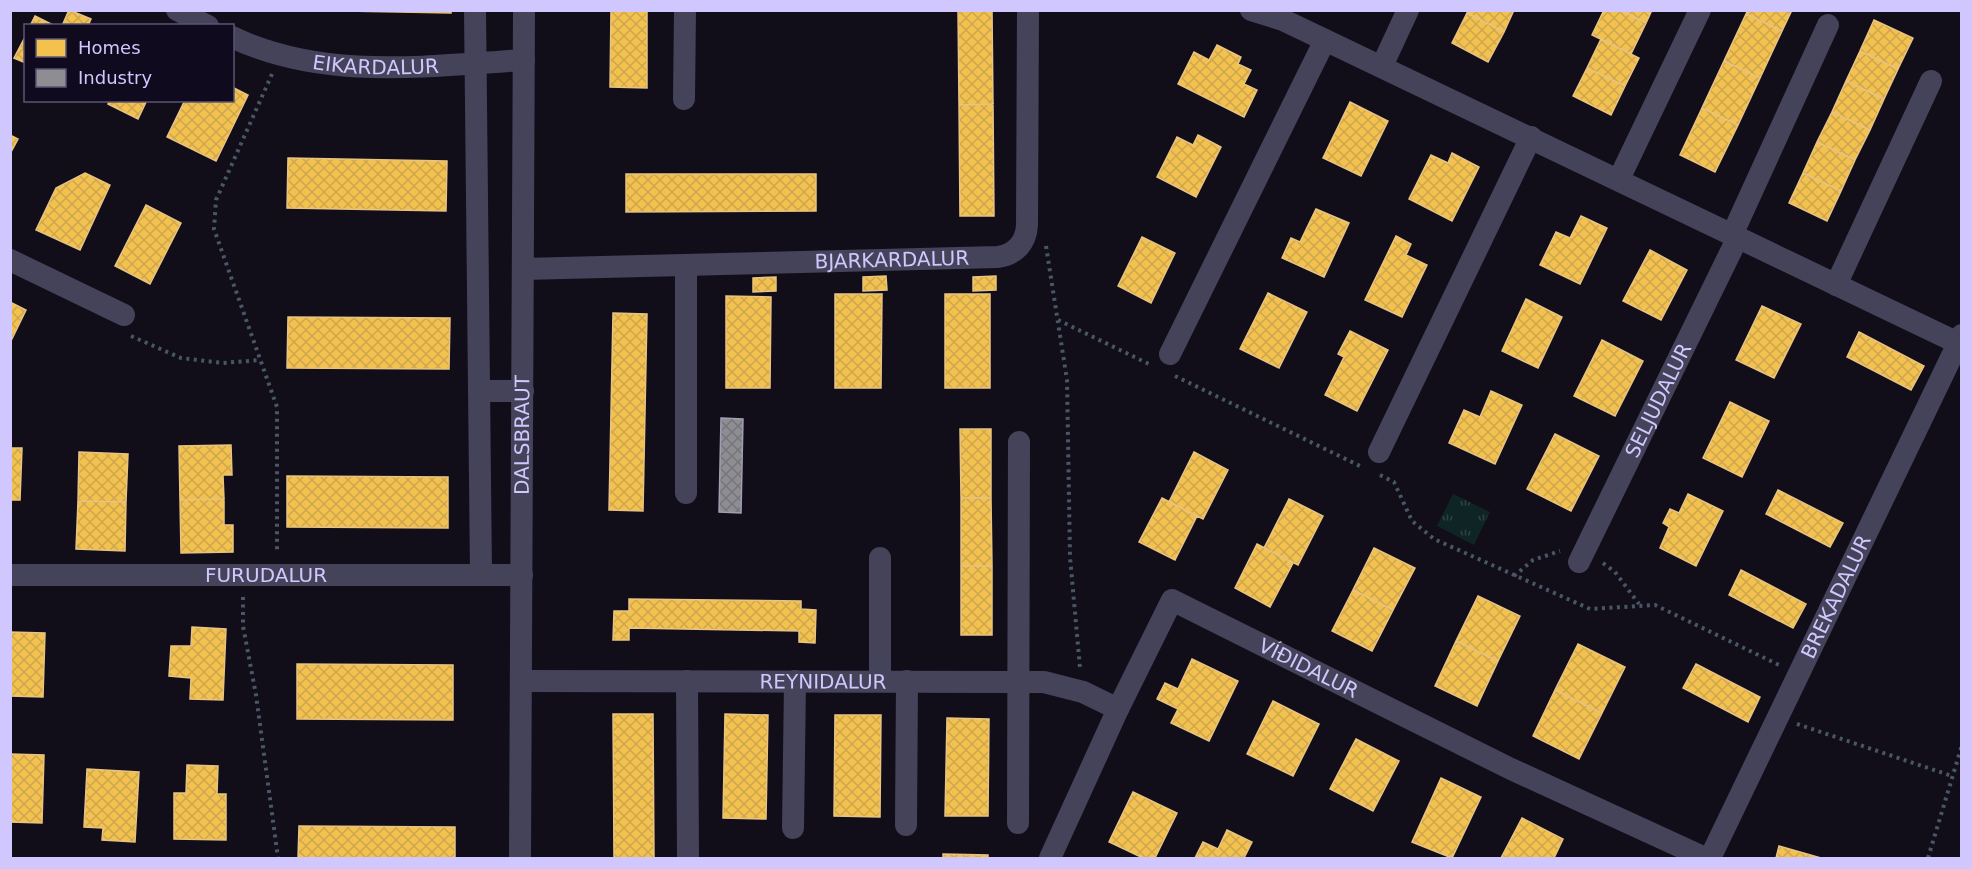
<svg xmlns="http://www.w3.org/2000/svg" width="1972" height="869" font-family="'DejaVu Sans',sans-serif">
<defs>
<pattern id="park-tufts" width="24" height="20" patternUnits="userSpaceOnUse" patternTransform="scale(1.5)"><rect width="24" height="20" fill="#0e2425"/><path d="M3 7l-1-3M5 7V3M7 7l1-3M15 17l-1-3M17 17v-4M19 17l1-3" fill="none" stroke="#304246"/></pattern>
<pattern id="homes-cross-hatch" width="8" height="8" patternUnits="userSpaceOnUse" patternTransform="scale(1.5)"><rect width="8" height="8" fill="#f2c14e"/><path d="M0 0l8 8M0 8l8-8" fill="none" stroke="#cea64e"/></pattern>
<pattern id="industry-cross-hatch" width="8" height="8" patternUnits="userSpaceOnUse" patternTransform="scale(1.5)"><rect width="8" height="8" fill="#8d8d92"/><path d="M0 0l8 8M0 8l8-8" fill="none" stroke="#75757d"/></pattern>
</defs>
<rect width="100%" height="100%" fill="#110e19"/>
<path fill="url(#park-tufts)" d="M1453 494 1490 512 1474 545 1437 526Z"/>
<path fill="url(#homes-cross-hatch)" stroke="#e8c383" stroke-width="1.5" d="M69 10 91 19 88 26H62Z
M291 10H451V13Z
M611 10H647V88L610 87Z
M958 10H992L993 104 959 105Z
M1468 10H1514L1504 32 1467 13Z
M1604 10H1620L1646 23 1631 54 1592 35Z
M1620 10H1652L1646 23Z
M1748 10H1792L1782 31 1746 14Z
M1467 13 1504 32 1488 62 1452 43Z
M1746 14 1782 31 1760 78 1724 61Z
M35 16 55 26H30Z
M1874 20 1913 38 1898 69 1860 51Z
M26 35V63L14 58Z
M1601 39 1639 58 1625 86 1587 68Z
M1217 45 1241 57 1238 64 1251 70 1244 84 1257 90 1244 117 1178 84 1194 52 1209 60Z
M1860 51 1898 69 1884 99 1846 81Z
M1724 61 1760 78 1738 125 1702 108Z
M1587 68 1625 86 1611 115 1573 96Z
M1846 81 1884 99 1870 130 1832 112Z
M232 87 248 95 216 161 167 137 185 100H232Z
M109 100H147L138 119 108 104Z
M1350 102 1388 121 1361 176 1323 158Z
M993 104 994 216H960L959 105Z
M1702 108 1738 125 1715 172 1680 155Z
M1832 112 1870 130 1855 160 1817 142Z
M10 135 18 139 10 154Z
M1198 135 1221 147 1196 197 1157 177 1177 137 1193 145Z
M1817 142 1855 160 1841 191 1803 173Z
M1452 153 1479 167 1452 221 1409 199 1431 155 1448 163Z
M288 158 447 161 446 211 287 208Z
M85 173 110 185 80 250 36 230 56 188Z
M1803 173 1841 191 1827 221 1789 203Z
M626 174H816V211L626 212Z
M146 205 181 223 150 284 115 266Z
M1316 209 1349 223 1324 277 1282 258 1291 238 1300 242Z
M1581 216 1607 228 1580 284 1540 265 1556 232 1570 238Z
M1396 236 1411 244 1406 255 1427 265 1402 317 1365 300Z
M1142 237 1175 253 1151 303 1118 286Z
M1650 250 1687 270 1661 320 1623 301Z
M886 276 887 290 863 291V277Z
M996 276V290L973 291V277Z
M776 277V291L753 292V278Z
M1268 293 1307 312 1279 368 1240 349Z
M835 294H882L881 388H835Z
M945 294H990V388H945Z
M726 296 771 297 770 388H726Z
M1526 299 1562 317 1538 368 1502 351Z
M10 302 26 310 10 343Z
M1762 306 1801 324 1774 378 1736 360Z
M613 313 647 314 643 511 609 510Z
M288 317 450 318 449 369 287 368Z
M1350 331 1388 350 1357 411 1325 395 1344 357 1338 354Z
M1859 332 1924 366 1911 390 1847 357Z
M1602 340 1643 361 1615 416 1574 396Z
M1491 391 1522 405 1495 464 1449 443 1464 410 1480 417Z
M1730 402 1769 421 1742 477 1703 458Z
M960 429H991V498H961Z
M1555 434 1599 456 1571 511 1527 489Z
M231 445 232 475H223L224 499 180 500 179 446Z
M10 448H22L20 500H10Z
M79 452 128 454 126 502 78 501Z
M1194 452 1228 470 1203 519 1169 502Z
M287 476 448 477V528L287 527Z
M1778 490 1843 523 1830 547 1766 514Z
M1688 494 1723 511 1696 566 1660 548 1669 527 1663 523 1670 509 1679 513Z
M961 498H991L992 566H961Z
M1162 498 1197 516 1175 560 1139 542Z
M224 499V525H233V552L181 553 180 500Z
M1289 499 1323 516 1298 565 1264 548Z
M78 501 126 502 125 551 76 549Z
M1257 544 1293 563 1270 607 1235 588Z
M1374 548 1415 568 1393 610 1353 590Z
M961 566H992V635H961Z
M1741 570 1806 604 1793 628 1729 595Z
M1353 590 1393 610 1372 651 1332 631Z
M1478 596 1520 616 1498 661 1456 641Z
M629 599 801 601V609L816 610 815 643 799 642V631L629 628V640H613L614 611H629Z
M192 627 226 629 223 700 190 699 191 678 169 676 171 646H191Z
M10 632 45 633 43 697 10 696Z
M1456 641 1498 661 1477 706 1435 686Z
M1578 644 1625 667 1602 713 1555 690Z
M1192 659 1238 681 1209 741 1171 723 1178 709 1157 699 1165 683 1178 689Z
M297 664 453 665V720L297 719Z
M1696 664 1760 697 1748 722 1683 688Z
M1555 690 1602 713 1579 759 1533 736Z
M1273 701 1319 724 1293 776 1247 754Z
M613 714H653L654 858H614Z
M725 714 768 715 766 819 723 818Z
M835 715H881L880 817 834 816Z
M947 718 989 719 988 816H945Z
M1356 739 1399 761 1373 811 1330 789Z
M10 754 44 755 42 823 10 822Z
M187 765 218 766 217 794H226V840L174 839V793H186Z
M87 769 139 772 135 842 102 840 103 828 84 827Z
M1441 778 1481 797 1452 858 1412 842Z
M1133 792 1177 813 1155 858H1143L1109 842Z
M1522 818 1563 839 1554 858H1501Z
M299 826 455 827V858H298Z
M1227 830 1252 842 1244 858H1195L1203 842 1218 849Z
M1779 846 1821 858H1776Z
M943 854 988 855V858H943Z"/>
<path fill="url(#industry-cross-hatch)" stroke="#a19eb3" stroke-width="1.5" d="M721 418 743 419 741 513 719 512Z"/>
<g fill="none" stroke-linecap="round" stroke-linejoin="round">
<path stroke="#485766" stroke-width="4" stroke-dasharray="3 4.5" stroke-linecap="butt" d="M272 74 216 200 214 229 277 407V553
M1046 246 1067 380 1070 557 1080 668
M1058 320 1149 364
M131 336 181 358 223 363 260 360
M1175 376 1360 466
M1380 475 1394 482 1412 521 1434 539 1590 609 1655 605 1779 665
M1603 563 1615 572 1639 604
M1514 576 1533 560 1560 551
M243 597V626L256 695 278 858
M1797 724 1952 776
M1928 858 1962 745"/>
<g stroke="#45435a" stroke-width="22">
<path d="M177 10 208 26"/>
<path d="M475 10 481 575"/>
<path d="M1251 10 1283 20 1325 40 1958 343"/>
<path id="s1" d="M232 37C323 81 428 66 524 60"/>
<path d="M1382 66 1408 10"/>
<path d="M684 99 685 10"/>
<path d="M1619 179 1700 10"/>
<path d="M1732 235 1828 25"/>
<path d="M10 260 124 315"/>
<path id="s2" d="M523 269 998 257C1016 254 1026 243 1027 225L1028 10"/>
<path d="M1836 285 1931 81"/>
<path d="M1170 354 1325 40"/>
<path d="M479 391H523"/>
<path d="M1379 452 1531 137"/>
<path d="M686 493V265"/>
<path id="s3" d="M1579 562 1738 237"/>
<path id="s4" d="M10 575H522"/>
<path id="s5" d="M521 681 1044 682 1083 692 1118 709"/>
<path d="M687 681 688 858"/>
<path d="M880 681V558"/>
<path d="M1018 823 1019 442"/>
<path d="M906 825 907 681"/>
<path d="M793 828 795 681"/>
<path id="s6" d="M520 858 524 10"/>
<path id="s7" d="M1050 858 1118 709 1172 600 1511 769 1705 858"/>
<path id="s8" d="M1710 858 1962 335"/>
</g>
</g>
<g text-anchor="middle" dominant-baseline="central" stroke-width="6" stroke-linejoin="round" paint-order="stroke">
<g font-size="20" fill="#d0c7ff" stroke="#0f0a1d">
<text stroke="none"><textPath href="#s1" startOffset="148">EIKARDALUR</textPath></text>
<text stroke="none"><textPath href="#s2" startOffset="369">BJARKARDALUR</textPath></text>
<text stroke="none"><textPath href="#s3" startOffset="180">SELJUDALUR</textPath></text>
<text stroke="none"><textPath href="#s6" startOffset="423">DALSBRAUT</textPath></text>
<text stroke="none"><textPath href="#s4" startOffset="256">FURUDALUR</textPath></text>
<text stroke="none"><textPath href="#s8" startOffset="290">BREKADALUR</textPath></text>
<text stroke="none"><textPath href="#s7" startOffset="438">VÍÐIDALUR</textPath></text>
<text stroke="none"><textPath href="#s5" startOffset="302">REYNIDALUR</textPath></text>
</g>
</g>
<rect width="1972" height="869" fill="none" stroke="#d0c7ff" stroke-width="24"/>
<rect x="24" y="24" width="210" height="78" fill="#0f0a1d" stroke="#5c5677" stroke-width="1.5"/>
<rect x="36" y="39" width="30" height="18" fill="#f2c14e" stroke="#5c5677" stroke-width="1.5"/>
<text x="78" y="54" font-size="18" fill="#d0c7ff">Homes</text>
<rect x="36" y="69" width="30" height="18" fill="#8d8d92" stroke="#5c5677" stroke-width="1.5"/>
<text x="78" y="84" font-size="18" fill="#d0c7ff">Industry</text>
</svg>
